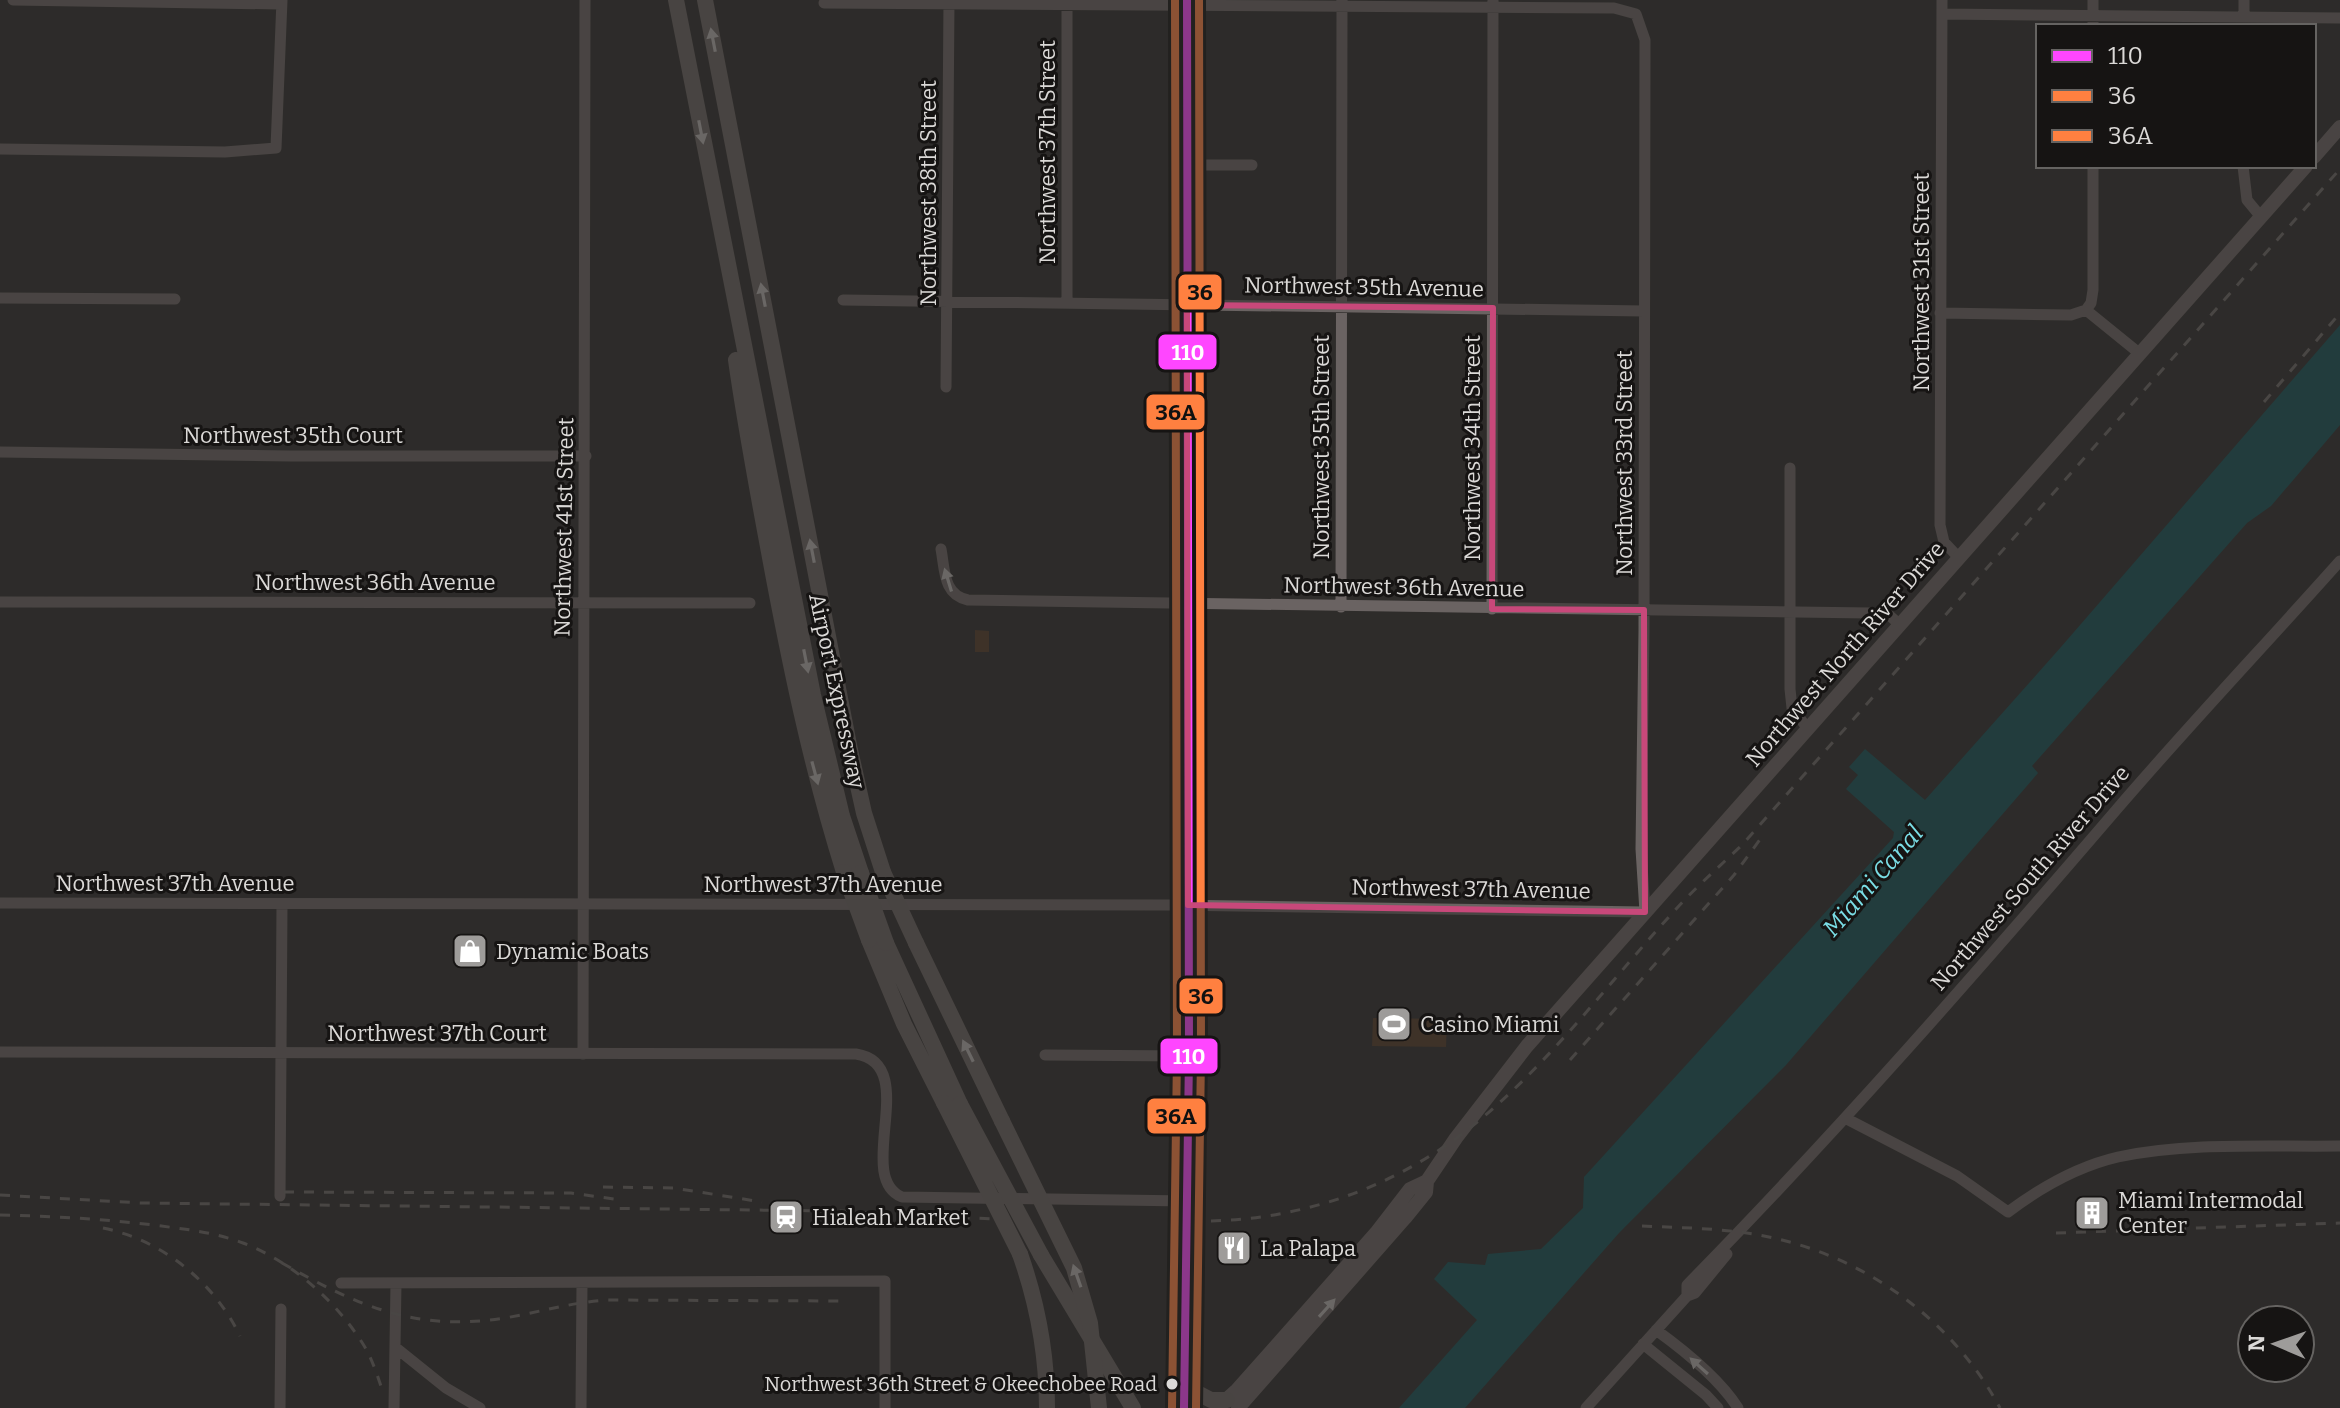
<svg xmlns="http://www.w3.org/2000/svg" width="2340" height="1408" font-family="Bitter,serif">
<rect width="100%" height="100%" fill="#2e2c2a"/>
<path fill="#523a27" d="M975 630 989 631V652H975Z
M1373 1018 1447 1019 1446 1047 1372 1046Z"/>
<path fill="#145156" d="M2340 325V425L2271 506 2247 523 2032 766 2038 773 1786 1065 1619 1233 1465 1408H1399L1477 1320 1434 1279 1448 1262 1485 1265 1488 1254 1541 1249 1583 1208 1584 1177 1893 838 1894 832 1846 789 1858 775 1849 767 1865 749 1925 800 2061 647Z"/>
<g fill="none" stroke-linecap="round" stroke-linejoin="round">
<path stroke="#6a6362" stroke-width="11" d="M13 0 281 4
M1942 0 1940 525 1944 542 1959 558
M1942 14 2340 18
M2093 26V0
M2244 26V0
M0 149 225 152 276 148 282 0
M1187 165H1252
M2243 166 2247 200 2261 217
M0 298 175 299
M843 300 1644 311
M1067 303V0
M2086 310 2091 303 2093 290V166
M2086 310 2139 353
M1940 313 2071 315 2086 310
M946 387 949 0
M0 452 291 456H586
M1790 468V689L1792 708 1808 729
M941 549C945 570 943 595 968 600L1870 613 1889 615 1900 625
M0 602 750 603
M1341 607 1342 1
M1492 609 1493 1
M0 903 1172 905 1645 912 1641 849 1644 630 1645 40 1636 14 1614 8 824 3
M0 1052 856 1054C922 1064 853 1177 902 1197L1187 1201
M583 1054 585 0
M1045 1055 1189 1056
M1845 1118 1957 1176 2008 1212C2040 1188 2079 1166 2118 1157 2190 1142 2267 1147 2340 1146
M280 1196 282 904
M341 1283 885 1281V1408
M1687 1296V1285C1837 1132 1978 971 2117 809 2189 725 2266 644 2340 561
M1656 1330C1685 1351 1719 1378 1738 1408
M1643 1344 1706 1395 1718 1408
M395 1347 446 1388 480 1408
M280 1408 281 1309
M394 1408 396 1283
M581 1408 582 1283
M1586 1408 1687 1296 1695 1293 1727 1254"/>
<path stroke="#6b6362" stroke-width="14" d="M2314 157 2340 127
M1217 1408 1237 1390 1376 1233 1410 1189 1427 1181
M1238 1408 1405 1218 1426 1192 1427 1181 1456 1138 1527 1046 2306 166"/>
<path stroke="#696260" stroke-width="16" d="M676 0 813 695 842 816 861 873
M705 0 850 750 864 813 883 872
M736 360C745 424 757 488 769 552 789 660 811 767 844 872
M869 940 904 1024 944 1103
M886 943 960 1104
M916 943 1002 1121
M1020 1254C1038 1305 1047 1354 1047 1408
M1041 1255 1133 1408
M1184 1386 1211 1400H1227
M1184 1408 1189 1056 1187 0"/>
<path stroke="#6a6665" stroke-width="3" stroke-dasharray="10 10" stroke-linecap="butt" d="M2264 402 2340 313
M1570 1060 1734 875 1764 834
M603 1187 674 1188 762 1202
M284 1192 571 1193 621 1200
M0 1195 141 1203 838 1211 992 1219
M0 1215C52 1216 102 1219 153 1225 184 1229 214 1232 243 1243 291 1261 336 1301 363 1344 373 1360 378 1378 384 1395
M1211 1221C1319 1218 1417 1178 1497 1105 1563 1046 1617 973 1677 908 1697 886 1720 866 1742 845L2340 169
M1642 1226C1683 1228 1724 1228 1764 1236 1863 1255 1952 1319 2000 1408
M103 1228C162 1240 214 1282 240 1336
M2056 1233 2340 1223
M282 1263C358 1306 415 1332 505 1318 540 1312 573 1302 608 1300L843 1301"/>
<path stroke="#696260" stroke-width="16" d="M844 872 869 940
M883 872 916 943
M861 873 886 943
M944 1103 1020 1254
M960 1104 1041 1255
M1002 1121 1074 1268 1090 1323 1099 1408"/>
<defs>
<path id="bus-1" d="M1184 1408 1189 1056 1187 0"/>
<path id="bus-2" d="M1196 1408 1201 1056 1199 0"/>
<path id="bus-3" d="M1172 1408 1177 1056 1175 0"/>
</defs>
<use href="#bus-1" stroke="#161413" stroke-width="14"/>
<use href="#bus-2" stroke="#161413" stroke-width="14"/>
<use href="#bus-3" stroke="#161413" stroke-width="14"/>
<use href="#bus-1" stroke="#ff46ff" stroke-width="8"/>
<use href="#bus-2" stroke="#ff8040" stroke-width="8"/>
<use href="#bus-3" stroke="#ff8040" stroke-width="8"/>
</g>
<defs><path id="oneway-solid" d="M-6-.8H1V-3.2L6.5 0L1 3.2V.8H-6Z" transform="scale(2)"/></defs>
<g fill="#b3afad">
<use href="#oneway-solid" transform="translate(713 40) rotate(-101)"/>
<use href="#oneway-solid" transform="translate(701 132) rotate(79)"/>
<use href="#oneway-solid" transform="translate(763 295) rotate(-101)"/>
<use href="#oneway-solid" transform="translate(812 551) rotate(-101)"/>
<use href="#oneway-solid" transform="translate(806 661) rotate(79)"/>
<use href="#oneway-solid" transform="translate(815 773) rotate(75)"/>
<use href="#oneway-solid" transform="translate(968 1051) rotate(-116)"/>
<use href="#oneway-solid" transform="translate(1077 1276) rotate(-109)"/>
</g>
<g fill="#b3b0ae">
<use href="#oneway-solid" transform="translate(948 580) rotate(-107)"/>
<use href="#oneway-solid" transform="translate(1699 1366) rotate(-138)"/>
</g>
<use fill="#b4b0ae" href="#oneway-solid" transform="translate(1327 1308) rotate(-48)"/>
<path d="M0 0H2340V1408H0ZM1187 305 1493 308 1492 609 1644 610 1645 912 1188 905Z" fill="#2e2c2a" fill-opacity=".55" fill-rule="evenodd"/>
<path fill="none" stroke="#c8487a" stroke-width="6" stroke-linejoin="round" d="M1187 305 1493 308 1492 609 1644 610 1645 912 1188 905Z"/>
<defs>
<symbol id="shop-square" viewBox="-11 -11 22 22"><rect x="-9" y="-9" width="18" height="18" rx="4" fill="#9e9c9a" stroke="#161413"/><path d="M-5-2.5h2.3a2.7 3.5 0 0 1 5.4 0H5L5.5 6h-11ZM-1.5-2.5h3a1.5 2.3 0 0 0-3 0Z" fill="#fff"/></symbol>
<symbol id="stadium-square" viewBox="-11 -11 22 22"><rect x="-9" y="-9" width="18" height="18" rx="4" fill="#9e9c9a" stroke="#161413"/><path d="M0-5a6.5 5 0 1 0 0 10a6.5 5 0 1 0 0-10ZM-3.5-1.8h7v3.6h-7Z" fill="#fff"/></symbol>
<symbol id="building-square" viewBox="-11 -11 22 22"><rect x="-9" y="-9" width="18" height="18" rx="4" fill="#9e9c9a" stroke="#161413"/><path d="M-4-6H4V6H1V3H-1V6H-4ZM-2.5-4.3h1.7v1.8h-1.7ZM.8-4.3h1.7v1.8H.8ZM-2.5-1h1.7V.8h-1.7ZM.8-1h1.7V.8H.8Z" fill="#fff"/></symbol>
<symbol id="station-square" viewBox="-11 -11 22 22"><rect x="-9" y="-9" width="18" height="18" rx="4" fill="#9e9c9a" stroke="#161413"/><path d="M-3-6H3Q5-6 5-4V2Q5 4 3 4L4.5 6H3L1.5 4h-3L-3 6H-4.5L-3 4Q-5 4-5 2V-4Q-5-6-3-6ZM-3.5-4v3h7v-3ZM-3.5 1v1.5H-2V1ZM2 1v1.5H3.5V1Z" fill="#fff"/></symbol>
<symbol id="restaurant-square" viewBox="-11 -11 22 22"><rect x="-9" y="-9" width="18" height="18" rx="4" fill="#9e9c9a" stroke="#161413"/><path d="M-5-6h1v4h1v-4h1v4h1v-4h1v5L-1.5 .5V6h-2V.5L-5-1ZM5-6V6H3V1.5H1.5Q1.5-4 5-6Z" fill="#fff"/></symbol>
</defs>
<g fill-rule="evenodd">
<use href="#shop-square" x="450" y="931" width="40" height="40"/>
<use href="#stadium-square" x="1374" y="1004" width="40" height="40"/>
<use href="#building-square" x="2072" y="1193" width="40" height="40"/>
<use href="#station-square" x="766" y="1197" width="40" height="40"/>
<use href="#restaurant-square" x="1214" y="1228" width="40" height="40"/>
</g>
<circle fill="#dbd9d7" stroke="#161413" stroke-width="3" cx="1172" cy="1384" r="7"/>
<g text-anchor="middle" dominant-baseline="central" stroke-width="6" stroke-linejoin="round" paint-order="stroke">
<g font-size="20" fill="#dbd9d7" stroke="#161413" text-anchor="end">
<text x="1157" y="1384">Northwest 36th Street &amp; Okeechobee Road</text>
</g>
<g font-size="22" fill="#dbd9d7" stroke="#161413">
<text transform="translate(1047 152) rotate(-90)">Northwest 37th Street</text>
<text transform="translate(928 193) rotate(-90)">Northwest 38th Street</text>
<text transform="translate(1921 282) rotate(-90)">Northwest 31st Street</text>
<text transform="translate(1364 287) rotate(1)">Northwest 35th Avenue</text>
<text x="293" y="435">Northwest 35th Court</text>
<text transform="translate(1321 447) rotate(-90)">Northwest 35th Street</text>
<text transform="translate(1472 448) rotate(-90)">Northwest 34th Street</text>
<text transform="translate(1624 463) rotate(-90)">Northwest 33rd Street</text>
<text transform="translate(564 527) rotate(-89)">Northwest 41st Street</text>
<text x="375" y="582">Northwest 36th Avenue</text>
<text transform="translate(1404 587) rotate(1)">Northwest 36th Avenue</text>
<text transform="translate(1845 654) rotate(-49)">Northwest North River Drive</text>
<text transform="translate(837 691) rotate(78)">Airport Expressway</text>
<text transform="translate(2030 878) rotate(-49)">Northwest South River Drive</text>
<text x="175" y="883">Northwest 37th Avenue</text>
<text x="823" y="884">Northwest 37th Avenue</text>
<text transform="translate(1471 889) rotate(1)">Northwest 37th Avenue</text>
<text x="437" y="1033">Northwest 37th Court</text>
</g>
<g font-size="22" fill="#dbd9d7" stroke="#161413" text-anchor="start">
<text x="496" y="951">Dynamic Boats</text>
<text x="1420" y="1024">Casino Miami</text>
<text x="2118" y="1200">Miami Intermodal<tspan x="2118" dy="25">Center</tspan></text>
<text x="812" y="1217">Hialeah Market</text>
<text x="1260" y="1248">La Palapa</text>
</g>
<g font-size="24" font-style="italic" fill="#7adde5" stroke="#161413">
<text transform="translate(1873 881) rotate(-49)">Miami Canal</text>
</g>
</g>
<g stroke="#161413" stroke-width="3">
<rect x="1177" y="273" width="46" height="38" rx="8" fill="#ff8040"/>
<rect x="1157" y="333" width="61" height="38" rx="8" fill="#ff46ff"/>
<rect x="1145" y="393" width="61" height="38" rx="8" fill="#ff8040"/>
<rect x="1178" y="977" width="46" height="38" rx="8" fill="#ff8040"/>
<rect x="1159" y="1037" width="60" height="38" rx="8" fill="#ff46ff"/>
<rect x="1146" y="1097" width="61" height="38" rx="8" fill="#ff8040"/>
</g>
<g font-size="22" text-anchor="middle" font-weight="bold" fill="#fff">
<text x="1188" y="360">110</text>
<text x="1189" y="1064">110</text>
</g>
<g font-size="22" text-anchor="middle" font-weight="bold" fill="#111">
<text x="1200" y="300">36</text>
<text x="1176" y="420">36A</text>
<text x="1201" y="1004">36</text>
<text x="1176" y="1124">36A</text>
</g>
<rect x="2036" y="24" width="280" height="144" fill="#161413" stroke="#656361" stroke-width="2"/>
<rect x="2052" y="50" width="40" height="12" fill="#ff46ff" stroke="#656361" stroke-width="2"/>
<text x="2108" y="64" font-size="24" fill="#dbd9d7">110</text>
<rect x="2052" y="90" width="40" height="12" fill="#ff8040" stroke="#656361" stroke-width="2"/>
<text x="2108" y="104" font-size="24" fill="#dbd9d7">36</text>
<rect x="2052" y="130" width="40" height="12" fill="#ff8040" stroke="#656361" stroke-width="2"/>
<text x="2108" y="144" font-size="24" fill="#dbd9d7">36A</text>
<g transform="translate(2276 1344) rotate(272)"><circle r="38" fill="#161413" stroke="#656361" stroke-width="2"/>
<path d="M0-6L14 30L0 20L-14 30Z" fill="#9e9c9a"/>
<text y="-12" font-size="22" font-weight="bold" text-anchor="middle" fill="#dbd9d7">N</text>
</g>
</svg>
